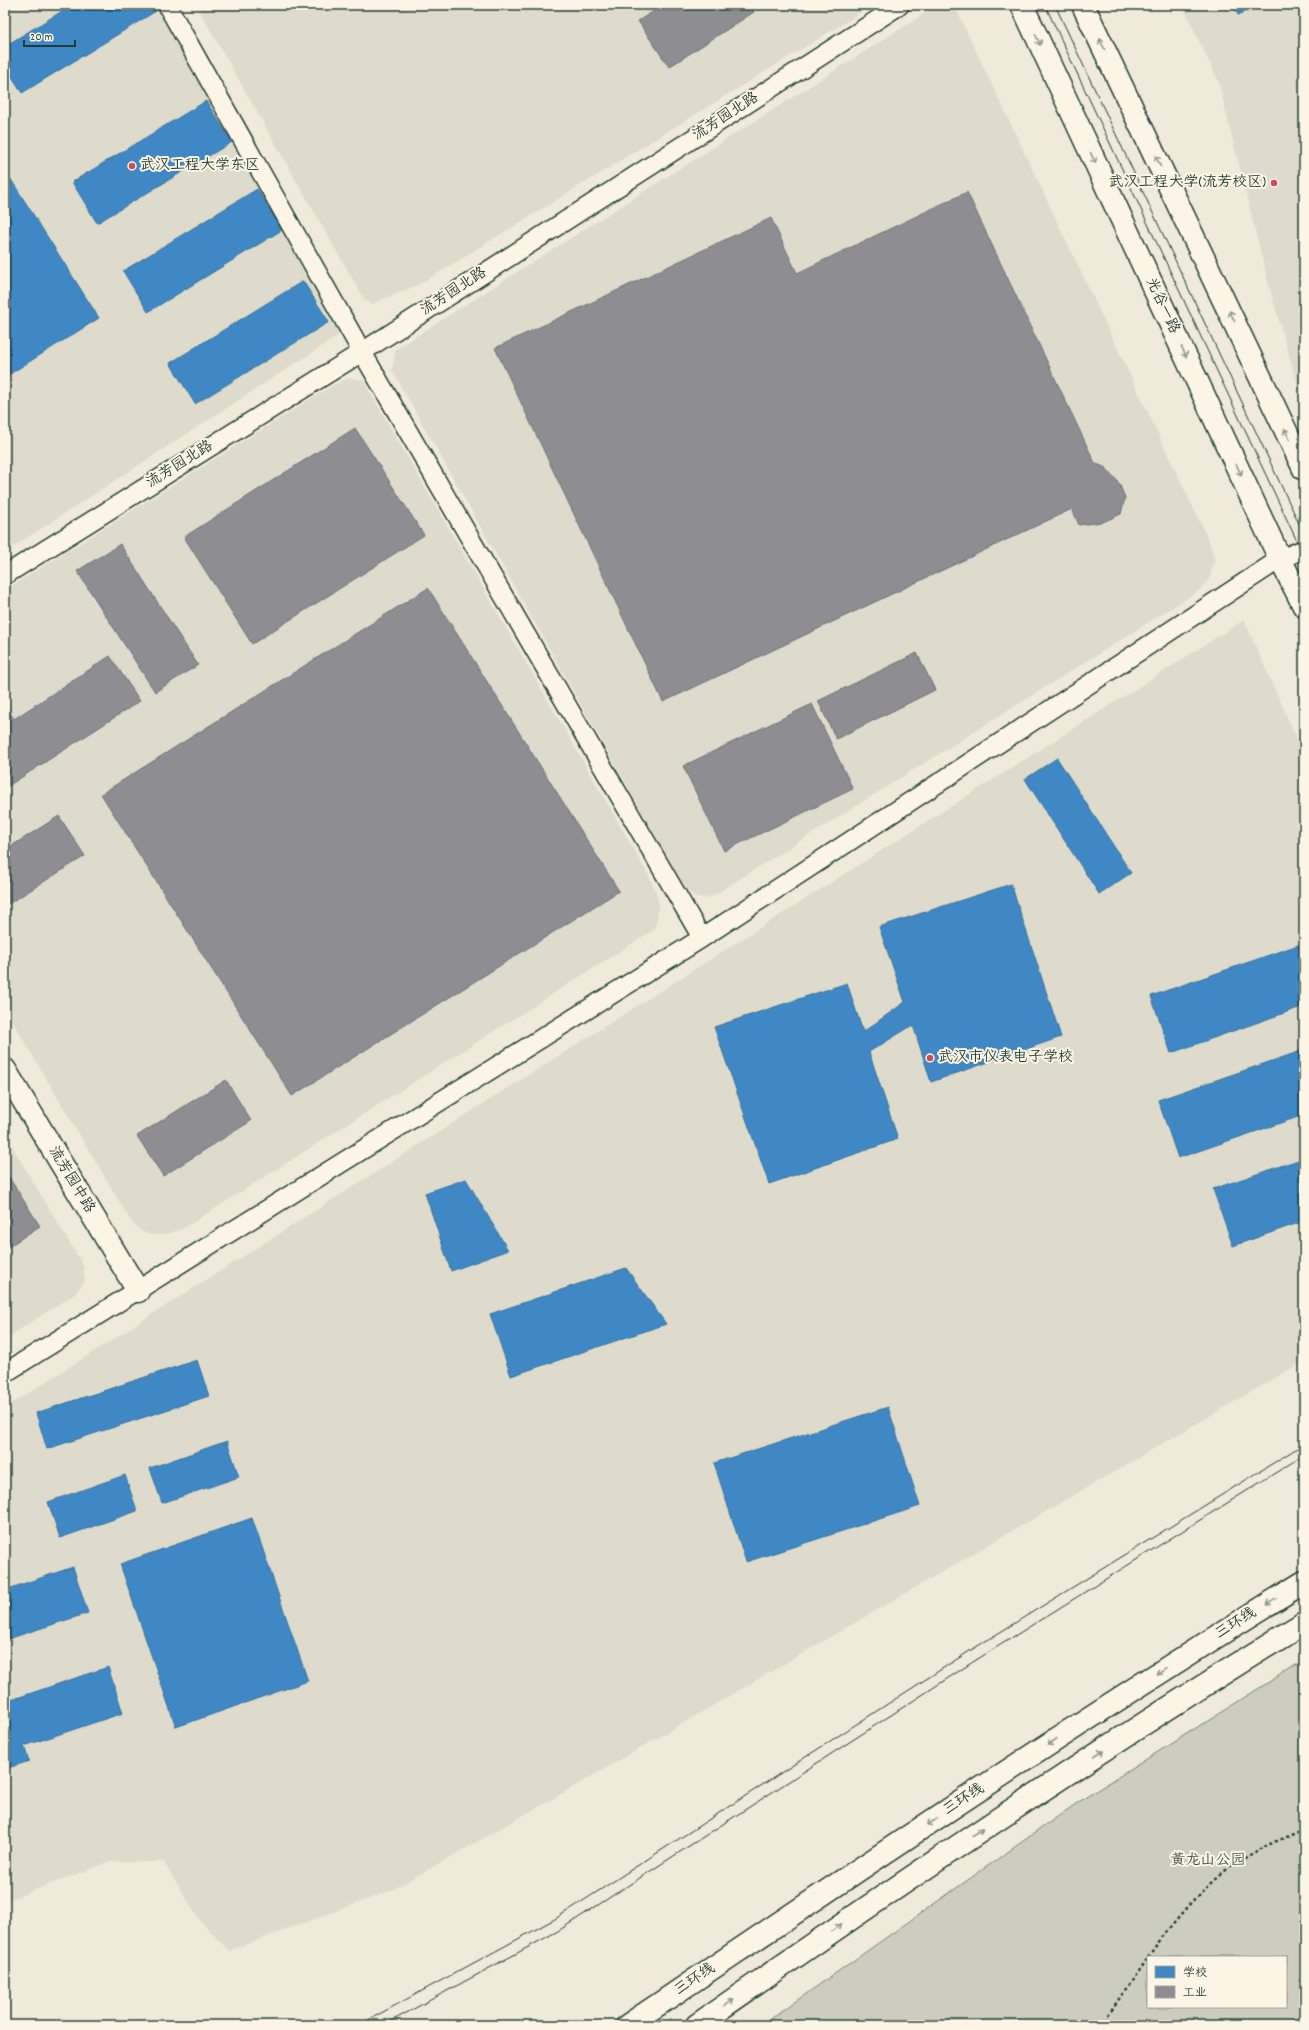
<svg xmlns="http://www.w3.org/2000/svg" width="1309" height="2030" font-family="Dekko,'LXGW WenKai TC',sans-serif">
<rect width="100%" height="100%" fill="#efeada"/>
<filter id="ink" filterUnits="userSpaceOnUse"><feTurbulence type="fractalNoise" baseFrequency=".025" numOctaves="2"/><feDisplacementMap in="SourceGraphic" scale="8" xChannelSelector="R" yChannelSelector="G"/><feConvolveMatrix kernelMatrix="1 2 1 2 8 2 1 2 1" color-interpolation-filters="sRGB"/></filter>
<g filter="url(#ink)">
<path fill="#dedbcc" d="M5 5H165L353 326 5 552Z
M196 5H873L420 284 372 304 364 299Z
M938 5H954L1209 541 1214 558 1210 578 1200 590 711 897 697 898 685 889 392 370 396 349Z
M1182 5H1304V407L1269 286 1218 80Z
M350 378 363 380 648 874 656 893 659 907 655 929 184 1228 166 1234 154 1235 144 1233 132 1223 5 1009V590L333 385Z
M1244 620 1304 755V1361L556 1797 392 1890 229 1951 198 1918 164 1862H109L5 1901V1408Z
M5 1135 83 1265 85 1280 75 1294 5 1339Z"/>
<path fill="#cccdbf" stroke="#76857a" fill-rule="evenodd" d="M1304 1660V2025H762L1080 1801ZM1148 1957H1286V2007H1148Z"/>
<path fill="#3f88c5" stroke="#35729a" d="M72 5H153L156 11 22 93 5 65V46Z
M1233 5H1259L1238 15Z
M206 101 232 142 97 223 72 182Z
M10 178 99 318 5 377V181Z
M257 189 282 230 148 312 123 271Z
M303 281 329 322 195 404 170 363Z
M1057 758 1131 873 1099 894 1025 779Z
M1011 884 1061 1037 931 1082 913 1025 869 1052 898 1139 769 1184 714 1027 847 983 863 1032 905 1002 879 927Z
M1304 943V1006L1171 1053 1151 996Z
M1304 1050V1115L1178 1158 1158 1100Z
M1304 1158V1221L1233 1246 1213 1189Z
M466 1179 508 1250 451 1271 425 1193Z
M626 1268 666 1324 511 1376 490 1314Z
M197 1360 209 1396 47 1449 36 1413Z
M888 1407 920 1506 746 1562 714 1463Z
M227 1441 239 1477 162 1503 150 1468Z
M125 1475 137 1511 60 1538 48 1502Z
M252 1518 308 1681 176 1727 120 1564Z
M73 1567 88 1613 5 1640V1590Z
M108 1667 123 1713 24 1746 29 1761 5 1769V1702Z"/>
<path fill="#8d8d92" stroke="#6c7576" d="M663 5H750L754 12 669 67 638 21Z
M967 192 1095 463 1106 468 1119 483 1125 498 1121 514 1103 522 1079 525 1072 509 663 702 495 348 771 218 797 273Z
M355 428 424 535 252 644 184 537Z
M120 544 198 665 155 692 77 571Z
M428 588 619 891 292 1096 101 794Z
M917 653 935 690 836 739 818 701Z
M110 656 140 701 5 788V705L14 719Z
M812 704 853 789 724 851 683 766Z
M59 816 85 856 5 906V850Z
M226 1080 251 1121 163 1176 137 1136Z
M5 1171 40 1226 5 1249Z"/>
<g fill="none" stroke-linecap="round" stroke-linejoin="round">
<defs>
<path id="minor" d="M167 5 362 352 702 938
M5 575 362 352 900 5
M5 1373 702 938 1280 559 1304 549"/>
<path id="major" d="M1022 5 1280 559 1304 606
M1083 5 1304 469
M5 1070 138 1291"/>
<path id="highway" d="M628 2025C852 1874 1075 1723 1304 1582
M697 2025C896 1886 1097 1750 1304 1623"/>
</defs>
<use href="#minor" stroke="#1f3d34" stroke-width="21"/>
<use href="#major" stroke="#1f3d34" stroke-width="25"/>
<use href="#highway" stroke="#1f3d34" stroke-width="25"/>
<path stroke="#1f3d34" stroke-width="2.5" stroke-dasharray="3 3" stroke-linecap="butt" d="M1148 1957C1178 1914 1214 1871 1262 1848 1275 1841 1290 1836 1304 1830
M1101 2025 1148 1957"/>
<use href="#minor" stroke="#fcf5e5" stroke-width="18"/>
<use href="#major" stroke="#fcf5e5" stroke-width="22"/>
<use href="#highway" stroke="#fcf5e5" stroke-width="22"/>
<path stroke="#1f3d34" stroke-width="1" d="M1045 5 1304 556
M1055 5 1304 534
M359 2025 555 1919 968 1652 1304 1444
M384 2025 558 1931 973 1662 1304 1455"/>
</g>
<defs><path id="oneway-shaft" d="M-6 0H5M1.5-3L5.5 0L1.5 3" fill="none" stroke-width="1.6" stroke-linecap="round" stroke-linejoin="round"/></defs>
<g stroke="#8e998c">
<use href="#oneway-shaft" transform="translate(1038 40) rotate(65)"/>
<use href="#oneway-shaft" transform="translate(1102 44) rotate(-116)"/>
<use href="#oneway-shaft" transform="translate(1093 158) rotate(65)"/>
<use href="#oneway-shaft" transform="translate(1158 161) rotate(-115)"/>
<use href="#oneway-shaft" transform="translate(1232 316) rotate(-115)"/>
<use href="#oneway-shaft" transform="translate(1184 352) rotate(65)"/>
<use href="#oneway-shaft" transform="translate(1287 434) rotate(-115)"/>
<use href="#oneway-shaft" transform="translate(1239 470) rotate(65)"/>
<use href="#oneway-shaft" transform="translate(1271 1602) rotate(148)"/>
<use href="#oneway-shaft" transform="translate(1161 1671) rotate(147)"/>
<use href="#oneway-shaft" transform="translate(1052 1742) rotate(147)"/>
<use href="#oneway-shaft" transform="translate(1099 1753) rotate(-33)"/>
<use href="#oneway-shaft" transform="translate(932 1822) rotate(147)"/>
<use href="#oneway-shaft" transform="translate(978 1832) rotate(-33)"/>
<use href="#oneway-shaft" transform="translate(836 1928) rotate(-35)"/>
<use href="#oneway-shaft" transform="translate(729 2003) rotate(-35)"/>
</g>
</g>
<g fill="#d1495b" stroke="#fcf5e5" stroke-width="1.5">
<circle cx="132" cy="166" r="4"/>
<circle cx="1274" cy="183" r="4"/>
<circle cx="930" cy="1058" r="4"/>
</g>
<g text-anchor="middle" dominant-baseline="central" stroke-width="4" stroke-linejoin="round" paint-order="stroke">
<g font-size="15" fill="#1f3d34" stroke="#fcf5e5">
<text transform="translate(726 117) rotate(-33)">流芳园北路</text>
<text transform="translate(454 292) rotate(-33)">流芳园北路</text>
<text transform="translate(1162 306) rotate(65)">光谷一路</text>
<text transform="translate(180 465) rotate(-32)">流芳园北路</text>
<text transform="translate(71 1180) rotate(59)">流芳园中路</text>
<text transform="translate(1236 1624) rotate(-32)">三环线</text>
<text transform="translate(964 1800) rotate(-33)">三环线</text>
<text transform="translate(695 1980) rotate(-34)">三环线</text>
</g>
<g font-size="15" fill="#1f3d34" stroke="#fcf5e5" text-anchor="start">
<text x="140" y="166">武汉工程大学东区</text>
<text x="1266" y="183" text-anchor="end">武汉工程大学(流芳校区)</text>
<text x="938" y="1058">武汉市仪表电子学校</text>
</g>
<g font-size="15" fill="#425a50" stroke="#fcf5e5">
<text x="1208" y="1861">黄龙山公园</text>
</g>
</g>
<rect width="1309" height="2030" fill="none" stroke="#fcf5e5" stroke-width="20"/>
<rect x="10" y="10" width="1289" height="2010" fill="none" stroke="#1f3d34" stroke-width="1.5" filter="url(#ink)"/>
<rect x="1147" y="1956" width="140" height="52" fill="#fcf5e5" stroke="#a4ab9e"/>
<rect x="1155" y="1966" width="20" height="12" fill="#3f88c5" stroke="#a4ab9e"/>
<text x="1183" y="1976" font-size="12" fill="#1f3d34">学校</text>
<rect x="1155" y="1986" width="20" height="12" fill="#8d8d92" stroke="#a4ab9e"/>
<text x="1183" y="1996" font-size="12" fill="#1f3d34">工业</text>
<path d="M24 40v6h51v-6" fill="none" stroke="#1f3d34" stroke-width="2"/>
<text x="30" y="40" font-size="12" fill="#1f3d34" stroke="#fcf5e5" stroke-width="3" paint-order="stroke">20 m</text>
</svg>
